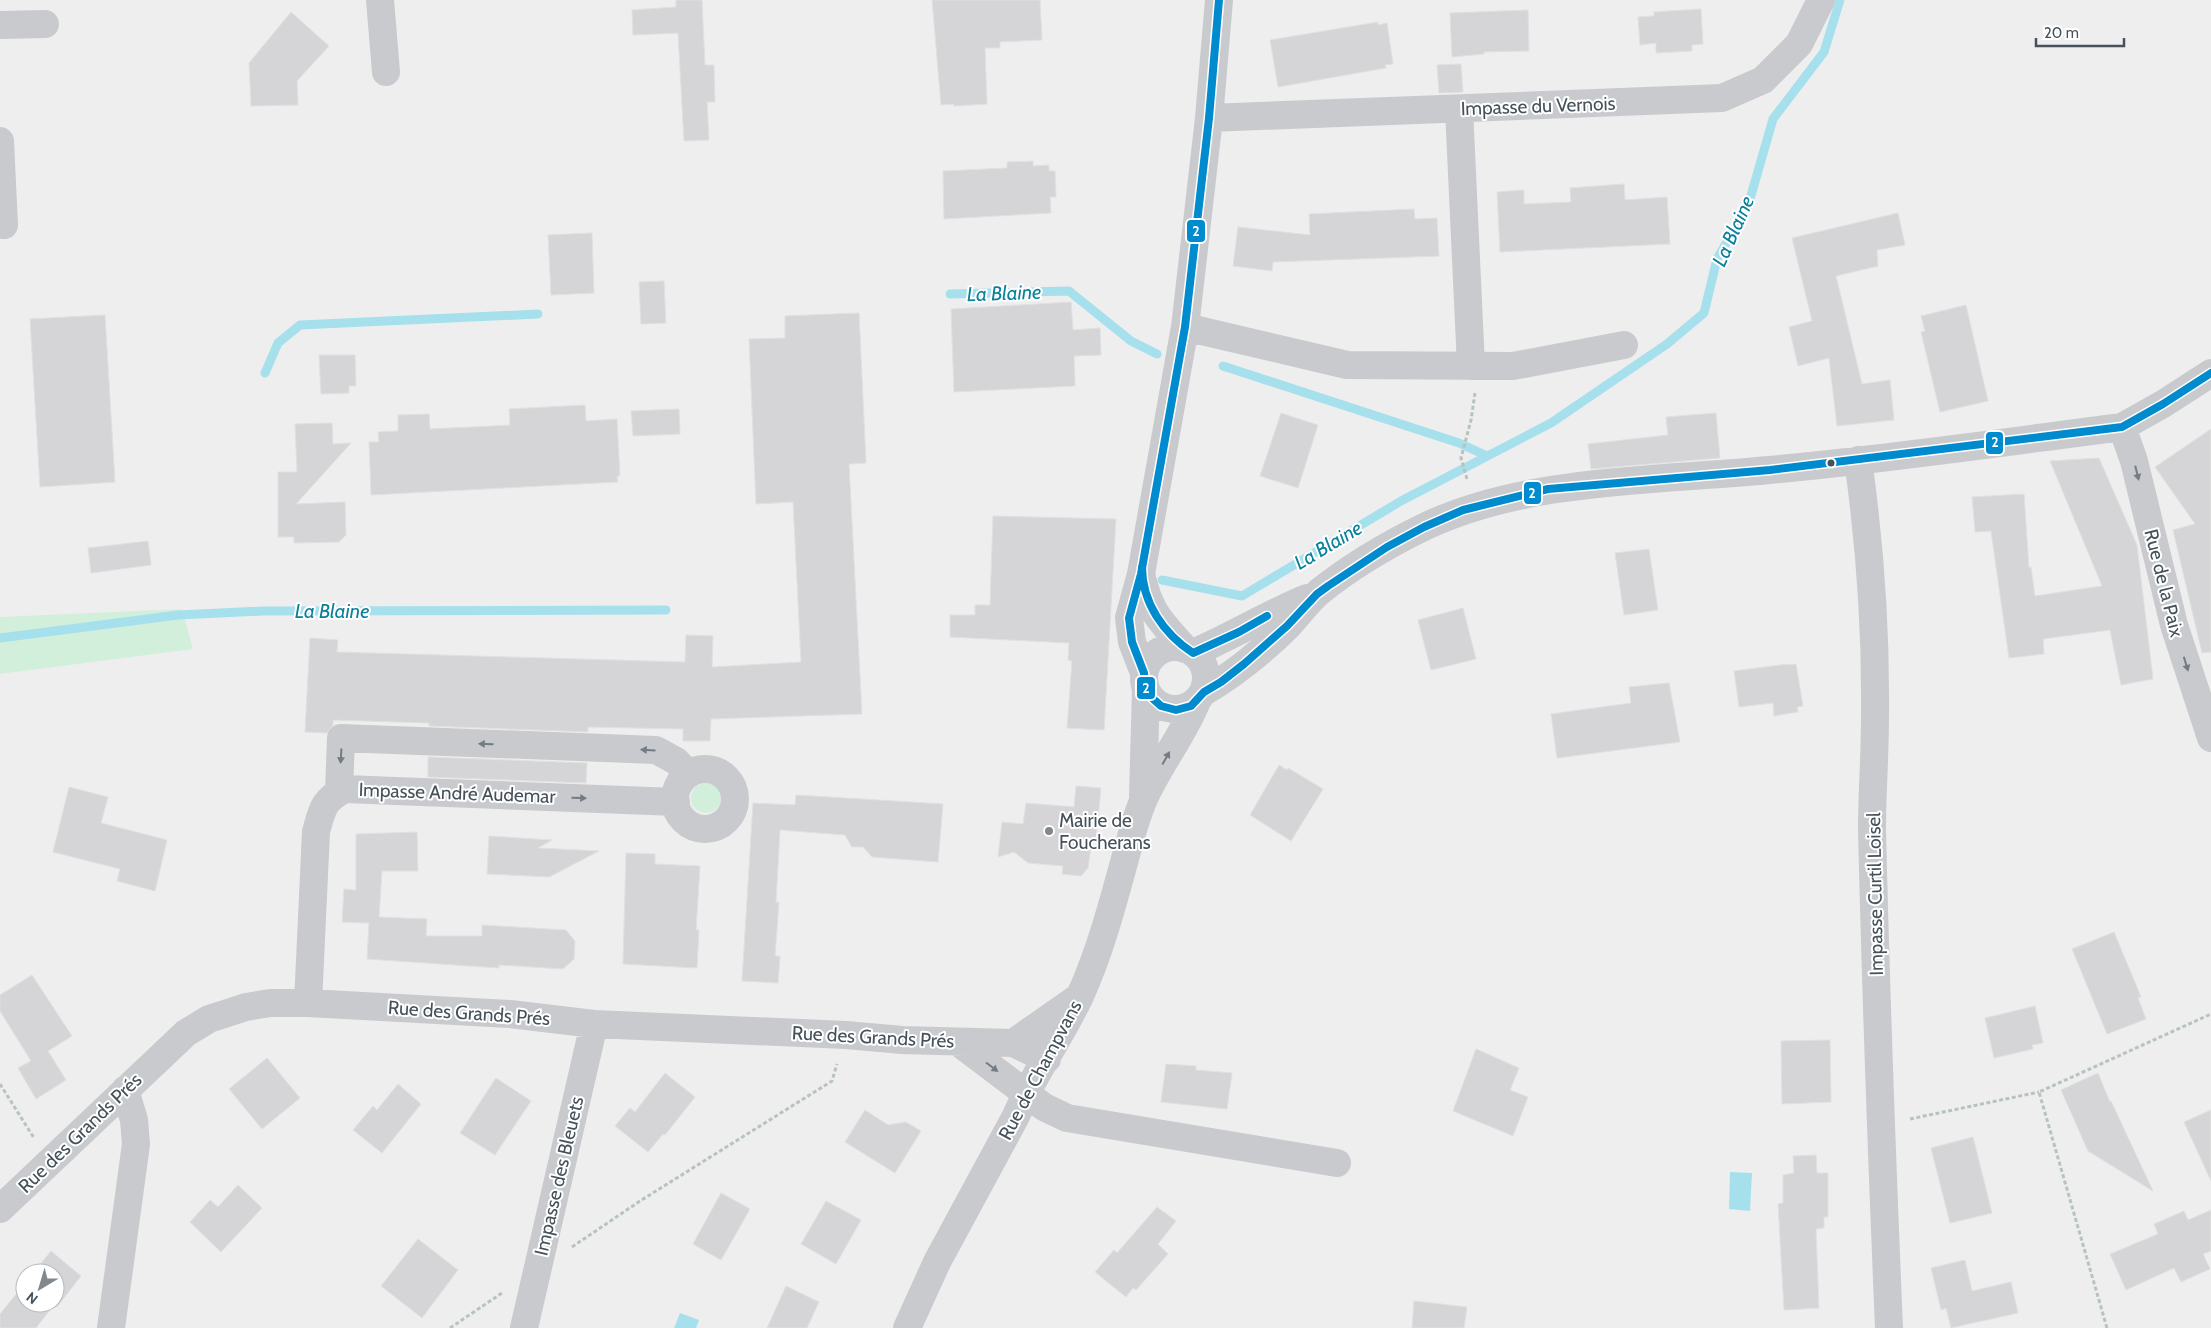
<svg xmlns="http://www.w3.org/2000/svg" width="2211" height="1328" font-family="Cabin,sans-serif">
<rect width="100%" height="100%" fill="#efeeee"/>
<path fill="#d2efdc" d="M182 609 193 649 0 674V617Z
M691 798a15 15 0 1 1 30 0a15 15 0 1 1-30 0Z"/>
<path fill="#a6e0ed" d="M1730 1172 1752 1173 1750 1211 1729 1209Z
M680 1313 699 1320 696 1328H674Z"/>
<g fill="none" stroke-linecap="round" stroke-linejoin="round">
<path stroke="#a6e0ed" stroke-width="9" d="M950 294 1069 291 1131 341 1157 354
M1223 366 1459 443 1487 456
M265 373 278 343 300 325 538 314
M1162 580 1242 596 1401 501 1551 423 1667 344 1704 313 1717 259 1748 206 1773 119 1824 52 1840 0
M0 638 178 615 263 611 666 610"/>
</g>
<path fill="#d5d5d7" stroke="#e0e0e1" d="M676 0H702L705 65H714L715 102H707L709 140 684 141 678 33 633 35 632 10 676 7Z
M932 0H1040L1042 40 1000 42V48H985L987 104 954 106V104L941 105Z
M1701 9 1703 44 1692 45V51L1656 53V43L1640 45 1638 17 1654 16V12Z
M1528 10 1529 51 1484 52V54L1452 57 1450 13Z
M291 12 329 46 297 81 298 105 251 106 249 63Z
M1378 22V25L1387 23 1393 64 1385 65 1386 68 1278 87 1270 40Z
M1461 64 1463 92 1439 93 1437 65Z
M1033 161V166L1049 165V171H1055L1056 197H1050L1051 213 944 219 943 171 1007 168V162Z
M1624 184 1625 200 1667 197 1670 244 1500 252 1497 192 1524 190V204L1571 202 1570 188Z
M1414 209 1415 219 1437 218 1439 256 1273 262 1272 271 1233 266 1238 227 1310 235 1309 214Z
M1898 213 1905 245 1877 250 1878 266 1836 276 1862 384 1890 380 1894 420 1837 426 1829 358 1798 366 1789 327 1812 321 1792 238Z
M592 233 594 293 551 295 548 235Z
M664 281 666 323 641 324 639 282Z
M1071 302 1073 330 1100 328 1101 355 1074 356 1075 386 954 392 951 309Z
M1966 305 1988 401 1940 412 1921 332 1925 331 1921 316Z
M859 313 866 463 849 464 862 714 711 719 710 741H683V729L588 727V732L429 726V723L333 720V725L327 733 305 732 310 638 338 640 337 652 685 662 686 635 713 636 712 667 801 662 793 502 756 504 749 339 785 338V316Z
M105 315 115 482 40 487 30 319Z
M319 355H355L356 386H349V393L321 394Z
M585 405 586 421 617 419 620 476H617L618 482 371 495 369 442H379L378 432 398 431V415L429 414 430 429 471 427 510 425 509 409Z
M679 409 680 434 633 436 631 411Z
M1281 413 1318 425 1298 488 1260 476Z
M1716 413 1720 458 1591 469 1588 444 1668 435 1666 417Z
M332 423 333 444 351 443 296 504 345 502 346 535 339 542 294 543V537H278V472H297L295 424Z
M2211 429V652L2202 653 2173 530 2195 524 2155 467Z
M2099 458 2137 545 2153 679 2121 685 2110 630 2043 639 2044 654 2009 658 1991 531 1975 532 1972 497 2024 494 2029 568 2031 567 2035 596 2102 586 2050 461Z
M993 516 1116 519 1104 730 1067 728 1072 661 1068 660 1069 643 950 637V615H975V605H990Z
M148 541 151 565 91 573 88 548Z
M1649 549 1658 610 1624 615 1615 553Z
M1463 608 1476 659 1431 670 1418 620Z
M1788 664V665L1796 664 1803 706 1797 707 1798 712 1774 716 1773 703 1739 707 1734 671Z
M1669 683 1680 742 1557 758 1551 714 1631 703 1629 687Z
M428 757 587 763 586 783 428 777Z
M1279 765 1287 770 1288 768 1323 789 1291 841 1250 815Z
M1076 786 1101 788 1096 839 1092 838 1088 868 1081 876 1062 874 1063 866 1028 863 1014 852 998 857 1002 822 1023 824 1026 803 1074 807Z
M69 787 108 797 101 823 167 840 155 891 117 881 120 869 53 852Z
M796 795 943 804 938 862 872 857 863 847H852L845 835 780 830 776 902H779L775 956H780L778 983 742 981 753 803 795 805Z
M417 832 418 871H382L379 917 427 919 426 936H482V925L566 930 575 941 574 959 563 969 499 965V968L367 959 369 923 342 922 344 889 356 890V834Z
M489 836 552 840 538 848 599 851 549 877 487 874Z
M626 853 655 854V864L700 866 696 930H699L697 968 623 964Z
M2114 932 2141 997 2138 998 2146 1019 2107 1034 2072 949Z
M32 975 72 1036 48 1051 66 1080 36 1099 18 1068 31 1061 0 1011V995Z
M2035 1006 2043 1043 2032 1045 2033 1049 1994 1058 1985 1018Z
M1830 1040 1831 1102 1782 1104 1781 1041Z
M1476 1049 1519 1068 1510 1090 1528 1097 1513 1136 1453 1111Z
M267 1058 300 1098 262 1129 229 1089Z
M1166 1064 1196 1066V1070L1232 1073 1227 1109 1161 1102Z
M665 1073 695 1097 665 1135 663 1134 648 1152 615 1126 630 1108 635 1112Z
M2098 1073 2110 1102 2111 1101 2153 1191 2088 1151 2061 1090Z
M496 1078 531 1101 495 1155 460 1133Z
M398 1084 421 1104 382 1153 353 1130 373 1106 377 1110Z
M865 1110 888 1125 906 1122 921 1131 895 1173 845 1142Z
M2211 1110V1181L2184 1122Z
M1973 1137 1992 1213 1950 1223 1931 1148Z
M1816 1155 1817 1173H1828V1217H1824V1228L1816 1229 1819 1308 1784 1310 1778 1204 1783 1203V1175L1794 1173 1793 1156Z
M238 1185 262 1208 221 1252 190 1222 210 1200 218 1207Z
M721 1193 750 1209 721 1260 693 1244Z
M826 1201 861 1220 836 1264 801 1244Z
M1157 1207 1176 1221 1158 1244 1168 1254 1136 1290 1133 1288 1126 1297 1095 1272 1114 1250 1117 1253Z
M2211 1210V1251L2203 1254 2210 1269 2181 1282 2174 1268 2126 1290 2110 1254 2158 1234 2154 1224 2184 1211 2188 1220Z
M418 1239 458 1270 422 1318 381 1286Z
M51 1251 81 1276 57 1307 54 1305 36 1328H0V1314L25 1283V1303H55V1273H33Z
M1965 1260 1972 1291 2011 1282 2018 1313 1951 1328 1946 1308 1941 1310 1931 1268Z
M786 1286 819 1302 807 1328H767Z
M1414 1301 1467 1307 1464 1328H1412Z"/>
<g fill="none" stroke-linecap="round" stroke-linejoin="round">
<path stroke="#b6c3be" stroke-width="3" stroke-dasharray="4 2.5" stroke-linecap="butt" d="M1467 479 1461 458 1471 420 1475 393
M0 1084 34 1138
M1910 1119 2039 1092
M572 1247 640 1201 832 1081 837 1064
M450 1328 502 1293
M2107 1328 2039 1092 2211 1014"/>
<path stroke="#c8cacd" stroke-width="28" d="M380 0 386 72
M0 25 45 24
M1459 109 1471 366
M1209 118 1722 98 1763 80 1799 44 1821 0
M0 141 4 225
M1185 327 1347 365 1513 366 1624 345
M2122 427 2134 461 2174 625 2211 738
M1858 460C1870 545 1876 631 1875 717 1875 755 1872 793 1872 830 1876 996 1882 1162 1889 1328
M1141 574C1150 613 1159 619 1185 649
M1144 678a31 31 0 1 1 62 0a31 31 0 1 1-62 0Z
M1193 653C1232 636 1268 614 1307 598
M1144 673 1132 642 1129 618 1141 574 1185 327 1209 118 1219 0
M1204 692C1234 674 1264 650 1289 625 1299 614 1308 602 1319 592 1349 568 1389 544 1424 527 1526 478 1657 481 1769 470 1887 459 2005 442 2122 427L2163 404 2211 373
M675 799a30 30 0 1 1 60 0a30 30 0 1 1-60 0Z
M339 792 341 738 656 750 676 761 689 774
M1143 796 1146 689
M308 1003 316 832C322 810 323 800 345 789L676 802
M958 1042 1044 1107 1067 1118 1337 1163
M1013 1043 1076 999
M0 1209 186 1033 209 1019 246 1007 270 1003H308L510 1014 594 1024 846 1035 902 1040 1013 1043 1047 1059
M111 1328 136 1144 134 1120 125 1090
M524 1328 594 1024
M907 1328 937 1262 1016 1116C1033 1074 1061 1037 1080 996 1099 954 1111 910 1123 866 1129 845 1134 822 1143 801 1158 766 1183 736 1197 701"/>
<defs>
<path id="bus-1" d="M1219 0 1209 118 1185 327 1141 574 1129 618 1132 642 1144 673 1146 689 1150 696 1161 706 1176 710 1191 706 1204 692 1221 682 1244 664 1287 626 1317 594 1328 586 1387 547 1424 527 1463 510 1548 489 1770 470 2122 427 2163 404 2211 373
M1142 567C1142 603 1164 634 1193 653L1239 632 1267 616"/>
</defs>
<use href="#bus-1" stroke="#fff" stroke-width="11"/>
<use href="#bus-1" stroke="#008bce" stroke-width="8"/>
</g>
<defs><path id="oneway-solid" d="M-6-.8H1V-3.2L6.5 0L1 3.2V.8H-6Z" transform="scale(1.25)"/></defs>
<g fill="#737b83">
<use href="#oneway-solid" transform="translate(2137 473) rotate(76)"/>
<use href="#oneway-solid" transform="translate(2186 664) rotate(73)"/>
<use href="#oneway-solid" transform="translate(486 744) rotate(-178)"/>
<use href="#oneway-solid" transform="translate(648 750) rotate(-176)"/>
<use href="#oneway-solid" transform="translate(341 756) rotate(93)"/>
<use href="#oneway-solid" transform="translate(1166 758) rotate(-61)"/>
<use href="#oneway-solid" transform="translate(579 798) rotate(2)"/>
<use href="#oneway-solid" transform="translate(992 1067) rotate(37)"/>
</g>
<circle fill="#45515b" stroke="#fff" stroke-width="2" cx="1831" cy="463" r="4.5"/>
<circle fill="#80888e" stroke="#fff" stroke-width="2" cx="1049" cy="831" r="5"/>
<g text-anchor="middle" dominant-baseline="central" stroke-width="4" stroke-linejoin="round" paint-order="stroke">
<g font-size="19" fill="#45515b" stroke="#fff">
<text transform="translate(1538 106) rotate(-2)">Impasse du Vernois</text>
<text transform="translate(2164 583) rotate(76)">Rue de la Paix</text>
<text transform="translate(457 793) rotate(2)">Impasse André Audemar</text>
<text transform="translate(1875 894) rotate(-91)">Impasse Curtil Loisel</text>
<text transform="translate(469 1013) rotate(4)">Rue des Grands Prés</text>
<text transform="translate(873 1037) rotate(3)">Rue des Grands Prés</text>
<text transform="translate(1040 1070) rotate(-62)">Rue de Champvans</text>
<text transform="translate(80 1133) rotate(-44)">Rue des Grands Prés</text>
<text transform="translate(559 1176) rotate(-77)">Impasse des Bleuets</text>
</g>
<g font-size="19" fill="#45515b" stroke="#fff" text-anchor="start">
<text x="1059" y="820">Mairie de<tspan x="1059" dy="22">Foucherans</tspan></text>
</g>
<g font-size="20" font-style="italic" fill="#0a809b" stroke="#fff">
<text transform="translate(1733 231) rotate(-66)">La Blaine</text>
<text transform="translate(1004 293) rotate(-2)">La Blaine</text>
<text transform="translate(1328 545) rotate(-31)">La Blaine</text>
<text x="332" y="611">La Blaine</text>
</g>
</g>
<g stroke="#fff" stroke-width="2">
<rect x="1186" y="219" width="20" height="24" rx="5" fill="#008bce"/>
<rect x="1985" y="431" width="19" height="24" rx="5" fill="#008bce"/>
<rect x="1523" y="481" width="19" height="24" rx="5" fill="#008bce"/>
<rect x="1136" y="676" width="20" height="24" rx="5" fill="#008bce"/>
</g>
<g font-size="14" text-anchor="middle" font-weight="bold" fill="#fff">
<text x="1196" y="236">2</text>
<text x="1995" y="447">2</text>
<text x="1532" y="498">2</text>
<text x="1146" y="693">2</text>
</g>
<g transform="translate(40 1288) rotate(218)"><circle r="24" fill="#ffffff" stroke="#b5b9bd"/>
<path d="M0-4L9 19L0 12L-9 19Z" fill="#80888e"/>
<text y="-8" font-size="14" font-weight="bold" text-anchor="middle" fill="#45515b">N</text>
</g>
<path d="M2036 38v8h88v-8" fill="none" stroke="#45515b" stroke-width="2.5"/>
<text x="2044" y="38" font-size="15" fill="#45515b" stroke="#ffffff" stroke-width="4" paint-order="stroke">20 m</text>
</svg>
